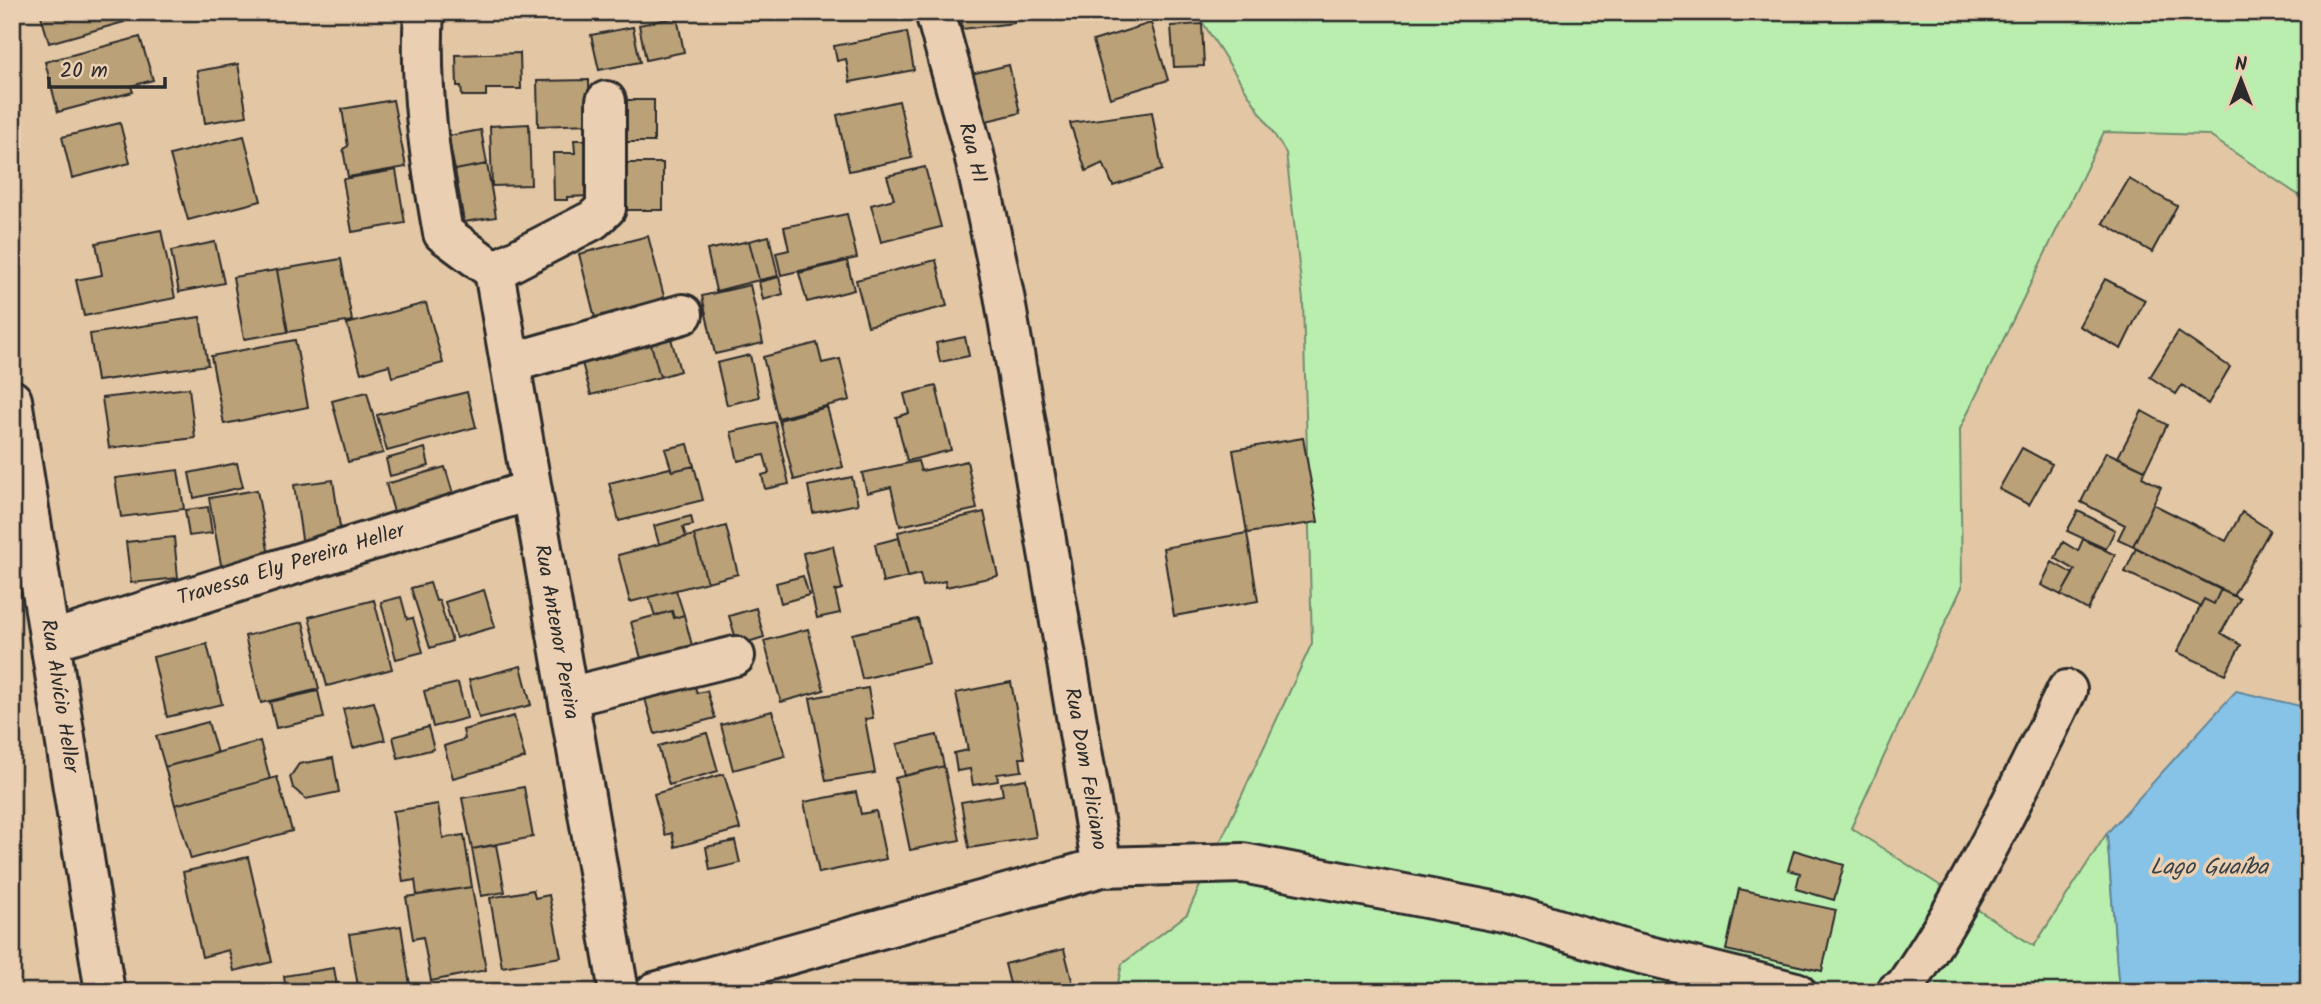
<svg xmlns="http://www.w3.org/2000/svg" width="2321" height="1004" font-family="Kalam,sans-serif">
<rect width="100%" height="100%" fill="#e3c7a4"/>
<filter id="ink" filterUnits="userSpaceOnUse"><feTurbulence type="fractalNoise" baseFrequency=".0143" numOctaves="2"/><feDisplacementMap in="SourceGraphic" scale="14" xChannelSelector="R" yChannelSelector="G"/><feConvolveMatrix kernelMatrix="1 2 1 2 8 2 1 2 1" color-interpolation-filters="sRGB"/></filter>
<g filter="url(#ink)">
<path fill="#b9eeaf" stroke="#728c6d" stroke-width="2" d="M1196 12H2309V202L2208 135 2104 132 1960 429 1962 587 1851 828 2034 946 2107 833 2119 992H1116L1122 964 1187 914 1312 643 1303 300 1286 153Z"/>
<path fill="#86c3e6" stroke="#62869b" stroke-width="2" d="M2236 691 2309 708V992H2119L2107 833Z"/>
<path fill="#baa178" stroke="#2b2b2b" stroke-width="2" d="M40 12H121L124 22 49 43Z
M961 12H1013L1014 23 962 29Z
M677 17 684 52 646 60 639 25Z
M1151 23 1168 80 1110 98 1093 41Z
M1202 24 1204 66 1174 67 1171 26Z
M633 27 640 62 599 70 591 35Z
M907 32 914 70 850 82 846 59 837 61 834 46Z
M140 37 153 80 131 86 133 92 58 112 45 62Z
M520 53 521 89H486V96H462L461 86H457L456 55Z
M238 64 247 116 205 123 197 71Z
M1009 65 1020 113 982 122 971 74Z
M589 80 590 124 538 126 537 81Z
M393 100 406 167 348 177 343 149 348 146 342 109Z
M618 100H654V142H617Z
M899 101 912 158 849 171 837 115Z
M1152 112 1162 170 1113 186 1103 163 1086 171 1070 123Z
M120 123 130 163 72 178 62 137Z
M529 124 531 185 492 186 490 126Z
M481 130 487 164 455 170 448 136Z
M244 136 261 201 188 220 170 155Z
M574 140H590L591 196 567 197V200H554L553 153H575Z
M624 163H663V210H619Z
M487 164 496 217 464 222 455 170Z
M925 167 941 227 881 242 871 205 894 199 887 176Z
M396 170 405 223 352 232 343 179Z
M2129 179 2177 206 2152 252 2103 223Z
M847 214 857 258 781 275 776 253 789 250 784 227Z
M161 230 175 298 84 316 76 280 102 275 96 243Z
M648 236 666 304 596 322 579 254Z
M769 236 778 276 759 280 749 241Z
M749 241 759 280 716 291 707 250Z
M215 242 224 283 179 292 171 251Z
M341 259 352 321 288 332 277 270Z
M936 260 947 306 868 326 856 280Z
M847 261 854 290 807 302 799 273Z
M277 270 288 332 244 339 233 277Z
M779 277 783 294 763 300 759 282Z
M2105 279 2145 300 2121 349 2079 326Z
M750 285 763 343 715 354 702 296Z
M426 303 443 363 392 377 389 365 361 373 347 324Z
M200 317 208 365 97 381 90 334Z
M669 331 680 371 660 377 649 337Z
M2178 332 2230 367 2208 404 2182 385 2176 394 2150 377Z
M649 337 660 377 591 395 580 356Z
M965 337 969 356 940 362 936 343Z
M295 340 308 407 224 424 211 356Z
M817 343 822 363 840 359 850 400 778 418 763 357Z
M750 355 759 397 727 405 717 363Z
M936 386 951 450 907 461 896 417 909 413 904 394Z
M189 388 195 438 109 448 102 398Z
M367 392 383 453 348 462 332 401Z
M467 392 476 427 387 451 377 415Z
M827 407 843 467 794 480 779 420Z
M2142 411 2167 425 2145 470 2118 457Z
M775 422 789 484 765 489 762 475 769 473 764 455 738 461 731 432Z
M1303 438 1318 522 1247 533 1233 450Z
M688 444 694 466 672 471 665 449Z
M425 448 429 466 390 476 386 459Z
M2022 448 2052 464 2029 505 1999 489Z
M2106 452 2145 470 2142 477 2161 487 2133 546 2118 539 2125 525 2081 502Z
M918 461 921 471 967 461 977 509 900 526 891 487 867 493 862 473Z
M237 463 243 487 194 498 189 473Z
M694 466 703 500 619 521 609 483 670 468 672 471Z
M445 467 457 507 387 526 384 516 394 512 386 484Z
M178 470 184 509 121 517 115 478Z
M852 477 858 504 813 513 808 486Z
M333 480 342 541 303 546 294 485Z
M257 490 270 561 222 570 209 498Z
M2153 504 2226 541 2242 512 2270 530 2233 596 2133 546Z
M208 507 212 533 189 536 185 510Z
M2078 511 2115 530 2106 549 2067 531Z
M984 512 998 576 946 587 945 581 923 586 920 574 908 577 898 532Z
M691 516 693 525 683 527 686 537 659 544 654 526Z
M726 526 738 574 707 582 694 535Z
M1247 533 1258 601 1174 616 1163 548Z
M694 535 707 582 630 602 618 555Z
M174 537 178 578 131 583 126 542Z
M899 538 908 577 883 583 875 544Z
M2083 539 2115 555 2088 610 2061 595 2075 570 2055 558 2063 542 2078 551Z
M833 546 842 589 835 591 840 613 817 618 803 553Z
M2136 548 2221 589 2214 604 2204 599 2200 606 2125 572Z
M2052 562 2073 574 2061 595 2041 585Z
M803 576 809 595 781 603 776 583Z
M430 583 436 601 439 600 452 641 430 648 411 588Z
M2221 589 2240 599 2221 633 2241 645 2225 674 2177 652 2204 599 2214 604Z
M484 590 495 627 456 638 445 602Z
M676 590 684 615 674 618 672 611 655 616 649 597Z
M401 597 407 619 413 618 423 652 396 659 381 602Z
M374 600 392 669 327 686 309 617Z
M756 608 764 637 738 645 729 616Z
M672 611 674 618 684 615 693 649 642 662 631 622Z
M918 619 929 663 862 679 852 634Z
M303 622 319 689 261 703 245 636Z
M808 629 824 690 781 702 764 641Z
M207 644 222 704 167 717 153 657Z
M521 666 531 705 479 718 469 680Z
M691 675 697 693 707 691 715 718 655 734 642 688Z
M1011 682 1025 758H1020L1022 771 997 774 998 781 973 785 970 769 957 771 954 753 968 750 956 693Z
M458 683 467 718 433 727 424 691Z
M868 688 873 718 865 719 875 773 826 781 810 698Z
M318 691 324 718 276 728 270 702Z
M374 702 385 740 353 748 343 709Z
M772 711 785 756 733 770 721 725Z
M514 716 525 758 453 778 444 746 465 739 463 730Z
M208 722 217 753 165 767 156 736Z
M428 727 434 749 398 758 393 737Z
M707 733 718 771 669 785 658 746Z
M937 735 944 766 905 776 897 744Z
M260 741 270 779 175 805 165 767Z
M333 758 339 792 306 799 293 788 290 777 299 764Z
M944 766 960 840 910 850 895 778Z
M724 774 740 829 675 847 672 833 665 835 654 794Z
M277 777 292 831 191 859 175 805Z
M1026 779 1036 837 969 848 961 802 1003 795 1001 783Z
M524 787 533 837 472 849 462 798Z
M856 792 861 814 876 811 886 859 819 873 804 802Z
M438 804 443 838 464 835 472 887 417 895 415 880 403 882 393 811Z
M735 841 740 863 710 870 706 847Z
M496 845 505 892 481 896 472 849Z
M1794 850 1844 865 1834 900 1796 889 1800 873 1788 870Z
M248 857 272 962 234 971 229 950 202 957 183 872Z
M472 887 486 970 431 981 423 937 413 939 406 897Z
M1739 889 1836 910 1822 971 1726 950Z
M533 890 535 898 549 895 561 957 502 967 490 898Z
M401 926 411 992H359L349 934Z
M1064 949 1075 992H1012L1005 964Z
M334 968 338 992H286L284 976Z
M949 983 951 992H919Z"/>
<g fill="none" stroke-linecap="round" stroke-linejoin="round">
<defs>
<path id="minor" d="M424 12C419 84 430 162 443 233L494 271
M935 12 974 154 1004 295 1102 867
M494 271 619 992
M494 271 593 220 606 208V101
M510 363 683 314
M12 400 105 992
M50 641 532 490
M568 697 735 656
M655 992 1102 867 1243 863 1509 914 1629 951 1796 992
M1896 992 1903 989C1968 895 2017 792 2067 690"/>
</defs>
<use href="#minor" stroke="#2b2b2b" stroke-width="44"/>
<use href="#minor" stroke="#ebcfb2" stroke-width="38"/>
</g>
</g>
<g text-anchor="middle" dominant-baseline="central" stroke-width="7" stroke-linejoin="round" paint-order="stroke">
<g font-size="21" fill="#2b2b2b" stroke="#ebcfb2">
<text transform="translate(972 153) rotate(76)">Rua H1</text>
<text transform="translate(291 565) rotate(-17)">Travessa Ely Pereira Heller</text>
<text transform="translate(556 632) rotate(80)">Rua Antenor Pereira</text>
<text transform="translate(59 696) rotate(81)">Rua Alvício Heller</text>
<text transform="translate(1085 769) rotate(80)">Rua Dom Feliciano</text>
</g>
<g font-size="23" font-style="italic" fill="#394247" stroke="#ebcfb2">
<text x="2209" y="868">Lago Guaíba</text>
</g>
</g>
<rect width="2321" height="1004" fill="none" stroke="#ebcfb2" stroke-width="42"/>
<rect x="21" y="21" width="2279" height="962" fill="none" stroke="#2b2b2b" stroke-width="2.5" filter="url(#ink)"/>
<g transform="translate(2241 80)" stroke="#ebcfb2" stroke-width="5" paint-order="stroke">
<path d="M0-5L12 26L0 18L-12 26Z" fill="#2b2b2b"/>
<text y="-10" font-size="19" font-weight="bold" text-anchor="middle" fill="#2b2b2b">N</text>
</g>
<path d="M49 77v10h116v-10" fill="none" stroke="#2b2b2b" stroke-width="3.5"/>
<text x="60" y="77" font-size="21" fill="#2b2b2b" stroke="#ebcfb2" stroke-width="5" paint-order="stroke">20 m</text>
</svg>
